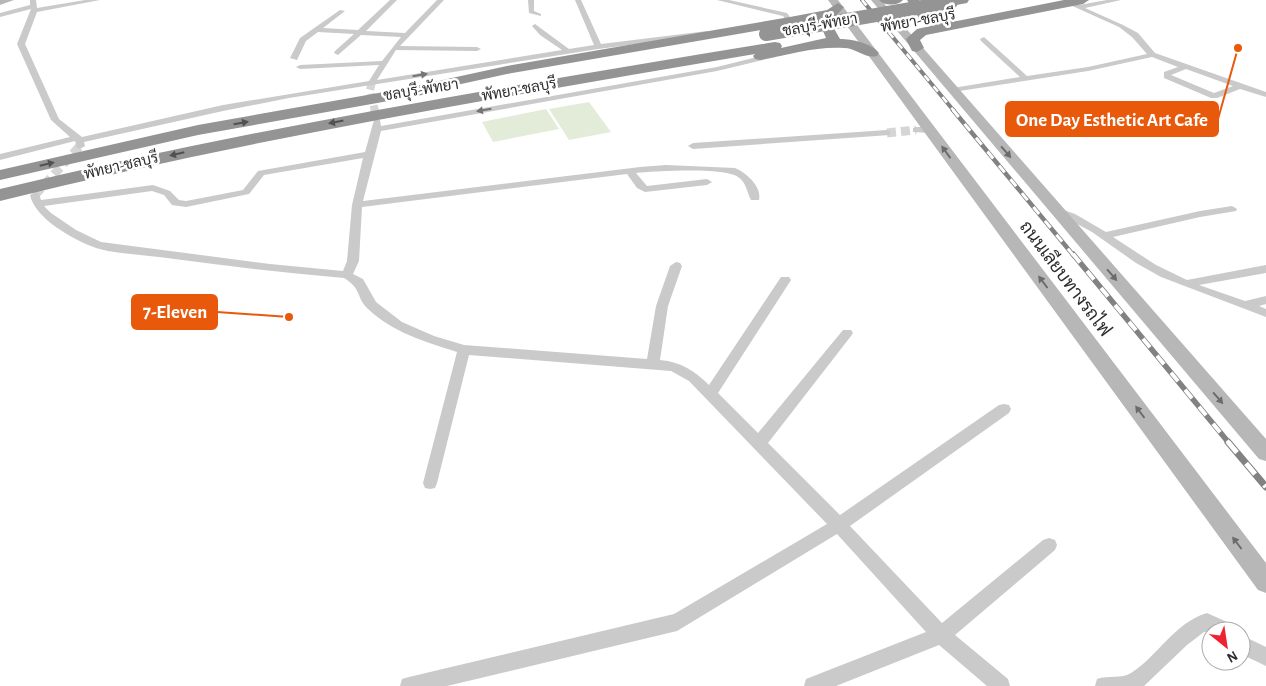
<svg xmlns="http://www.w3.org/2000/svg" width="1266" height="686" font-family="'Alegreya Sans',Sarabun,sans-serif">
<rect width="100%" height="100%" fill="#fff"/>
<path fill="#e3ecd9" d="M589 102 611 132 569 140 549 109Z
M546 109 559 129 493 142 482 122Z"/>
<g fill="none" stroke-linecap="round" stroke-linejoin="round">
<path stroke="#d5d5d5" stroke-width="8" stroke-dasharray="8 4" stroke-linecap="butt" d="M372 82 370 90 375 111"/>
<path stroke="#d5d5d5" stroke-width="9" stroke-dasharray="9 5" stroke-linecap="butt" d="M374 110 377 122
M887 133 916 130
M35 195 80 146"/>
<path fill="#cacaca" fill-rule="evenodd" d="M30 0H36L37 8 85 0H100L37 12 25 44 59 119 82 137 223 105 369 81 379 65 300 69 296 67 300 65 382 61 401 37 361 35 338 55 334 53 335 51 354 34 318 32 306 41 297 60 290 58 300 38 340 10 345 11 323 28 358 30 390 0H397L366 31 405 33 437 0H444L400 46 477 47 481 49 477 51 396 50 377 80 562 50 540 35 532 26 535 24 569 49 594 45 575 0H581L601 44 707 31 711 33 707 35 598 49 289 98 223 111 84 142 85 146 80 149 77 148 75 141 0 160V154L70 137 51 120 17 44 31 9 0 17V13L30 5Z
M528 0H534V11L541 14V16L529 13Z
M717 0H729L787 13 793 21 788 22 783 16Z
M1107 0H1121L1085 8 1123 25 1138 33 1155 53 1266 92V97L1240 89 1217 98H1211L1164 78V72L1178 67 1152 57 1088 71 953 92 949 90 953 88 1020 77 981 41 980 39 984 37 1027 76 1088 67 1147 54 1132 37 1119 27 1068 4 1071 2 1079 5ZM1186 69 1233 86 1214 93 1171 75Z
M773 53 777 55 776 57 717 71 381 131 363 201 640 167 666 165 735 168C747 173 762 187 759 200H751C747 192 746 182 738 177 725 167 654 171 636 173L647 186 707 179 712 182 707 185 645 192 637 188 627 174 362 207 359 261 353 274 363 279 376 302 402 322 434 336 464 345 647 359 656 306 670 266 676 262 680 263 682 266 668 306 660 360C681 362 695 371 709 385L781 277H789L791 280 718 393 758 433 843 330H851L853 333 851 336 768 443 840 515 999 405 1004 404 1009 405 1011 409 1009 413 850 526 942 623 1043 540 1049 538 1055 540 1057 545 1055 550 955 635 1008 679 1010 686H987L939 645 836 686H804L806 679 926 632 837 534 677 631 447 686H400L402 679 409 677 674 614 827 524 689 381 671 371 469 355 437 483 435 488 430 489 425 488 423 483 457 352C426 342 391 332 367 308 356 297 362 289 344 278 285 273 226 266 167 258 147 255 115 254 96 248 74 240 35 219 30 195L35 192 39 193 41 200 153 185 170 191 179 200 186 201 243 190 258 171 365 152 374 120H380L381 126 717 67ZM363 158 352 205 347 261 343 271 270 264 101 242 76 230 51 213 44 206 152 191 164 195 172 205 186 207 249 194 264 175Z
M916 127H930L934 130 930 133 913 132V128Z
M887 130 890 131V135L693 149 688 146 693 143Z
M1232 206 1237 209 1236 211 1200 217 1113 237 1156 265 1187 280 1266 265V273L1199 285 1245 301 1266 296V304L1259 306 1266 309V317L1161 277 1136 263 1092 232 1053 211 1058 208 1075 214 1106 232 1200 211Z
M1207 613 1227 622 1233 631 1204 632 1187 645 1144 686H1095L1097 679C1108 675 1122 679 1131 673 1159 655 1174 623 1207 613Z
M1241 635 1266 647V666L1241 654Z"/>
<path fill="#b7b7b7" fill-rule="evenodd" d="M0 0H14L0 5Z
M828 0H838L1266 563V593L1258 590Z
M871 0H881L1266 439V461L1259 459Z"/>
<path fill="#949494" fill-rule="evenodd" d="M879 0H903C898 6 884 6 879 0Z
M907 0H919L924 8 933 16 957 21 1064 0H1089L1083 4 926 35 920 40 924 48 917 52 912 51 906 39 917 29 935 25 919 18Z
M946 0H969L967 3 951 6 947 5 945 2Z
M838 3 844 7 836 16 819 19 832 25 840 39C852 39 871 43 879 53L877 56C865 59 856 48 844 48 817 46 787 55 760 60L755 59 753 56 755 54C502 97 249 139 0 201V189C256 127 515 85 775 42L780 43 782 46 781 48 826 38 823 31 814 26 790 25 507 74 429 91 422 95 198 135 0 180V170L198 125 401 89 507 66 790 17 827 10Z"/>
<defs>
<path id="rail-far3" d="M862 0 954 111"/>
<path id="rail-far2" d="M953 110 1074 256"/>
<path id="rail-far1" d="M1073 254 1229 443"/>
<path id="rail" d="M1228 442 1266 487"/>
</defs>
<use href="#rail-far3" stroke="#828282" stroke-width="4"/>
<use href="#rail-far2" stroke="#828282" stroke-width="4.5"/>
<use href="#rail-far1" stroke="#828282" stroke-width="5.5"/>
<use href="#rail" stroke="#828282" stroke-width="7"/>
<use href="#rail-far3" stroke="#fff" stroke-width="2.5" stroke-dasharray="7" stroke-linecap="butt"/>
<use href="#rail-far2" stroke="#fff" stroke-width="3" stroke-dasharray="9" stroke-linecap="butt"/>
<use href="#rail-far1" stroke="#fff" stroke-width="4" stroke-dasharray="11" stroke-linecap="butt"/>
<use href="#rail" stroke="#fff" stroke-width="5" stroke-dasharray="14" stroke-linecap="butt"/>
<path stroke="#949494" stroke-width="14" d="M766 34 951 2"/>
</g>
<defs><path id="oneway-solid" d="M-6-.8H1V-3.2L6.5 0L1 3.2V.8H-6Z" transform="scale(1.25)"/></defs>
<g fill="#747474">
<use href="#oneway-solid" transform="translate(420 75) rotate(-9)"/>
<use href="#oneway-solid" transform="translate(484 110) rotate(170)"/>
</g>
<g fill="#515151">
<use href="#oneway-solid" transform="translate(336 122) rotate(169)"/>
<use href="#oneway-solid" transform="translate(241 123) rotate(-10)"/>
<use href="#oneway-solid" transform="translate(177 154) rotate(167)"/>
<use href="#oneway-solid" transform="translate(47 164) rotate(-13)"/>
</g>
<g fill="#6b6b6b">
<use href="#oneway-solid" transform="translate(946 152) rotate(-126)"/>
<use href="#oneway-solid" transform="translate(1006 152) rotate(49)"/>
<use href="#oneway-solid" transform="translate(1112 275) rotate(49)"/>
<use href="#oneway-solid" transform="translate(1043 282) rotate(-127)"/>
<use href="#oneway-solid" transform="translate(1218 398) rotate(49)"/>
<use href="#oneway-solid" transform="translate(1140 412) rotate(-127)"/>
<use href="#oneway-solid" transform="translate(1237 543) rotate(-127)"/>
</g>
<g text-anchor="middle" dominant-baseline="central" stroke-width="5" stroke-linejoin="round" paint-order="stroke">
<g font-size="15" fill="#2d2d2d" stroke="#fff">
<text transform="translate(918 21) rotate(-10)">พัทยา-ชลบุรี</text>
<text transform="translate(820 25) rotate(-10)">ชลบุรี-พัทยา</text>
<text transform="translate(421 90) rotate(-9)">ชลบุรี-พัทยา</text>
<text transform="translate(519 90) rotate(-10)">พัทยา-ชลบุรี</text>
<text transform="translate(121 166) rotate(-13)">พัทยา-ชลบุรี</text>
</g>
<g font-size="18" fill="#2d2d2d" stroke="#fff">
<text transform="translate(1065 279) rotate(53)">ถนนเลียบทางรถไฟ</text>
</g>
</g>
<path fill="none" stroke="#e8590c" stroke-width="2" d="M1238 48L1218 119M289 317L217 312"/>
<g fill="#e8590c" stroke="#fff" stroke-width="2">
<circle cx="1238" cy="48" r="5"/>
<circle cx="289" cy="317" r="5"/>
</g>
<g fill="#e8590c" stroke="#e8590c" stroke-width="2">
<rect x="1006" y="102" width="212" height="34" rx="5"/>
<rect x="132" y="295" width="85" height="34" rx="5"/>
</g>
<g font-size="19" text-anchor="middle" font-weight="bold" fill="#fff">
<text x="1112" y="126">One Day Esthetic Art Cafe</text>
<text x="175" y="318">7-Eleven</text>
</g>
<g transform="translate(1226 646) rotate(150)"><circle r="24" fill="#ffffff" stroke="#ababab"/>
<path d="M0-4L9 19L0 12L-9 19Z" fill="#f12230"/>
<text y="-8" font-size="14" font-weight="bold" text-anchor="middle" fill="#2d2d2d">N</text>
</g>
</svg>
